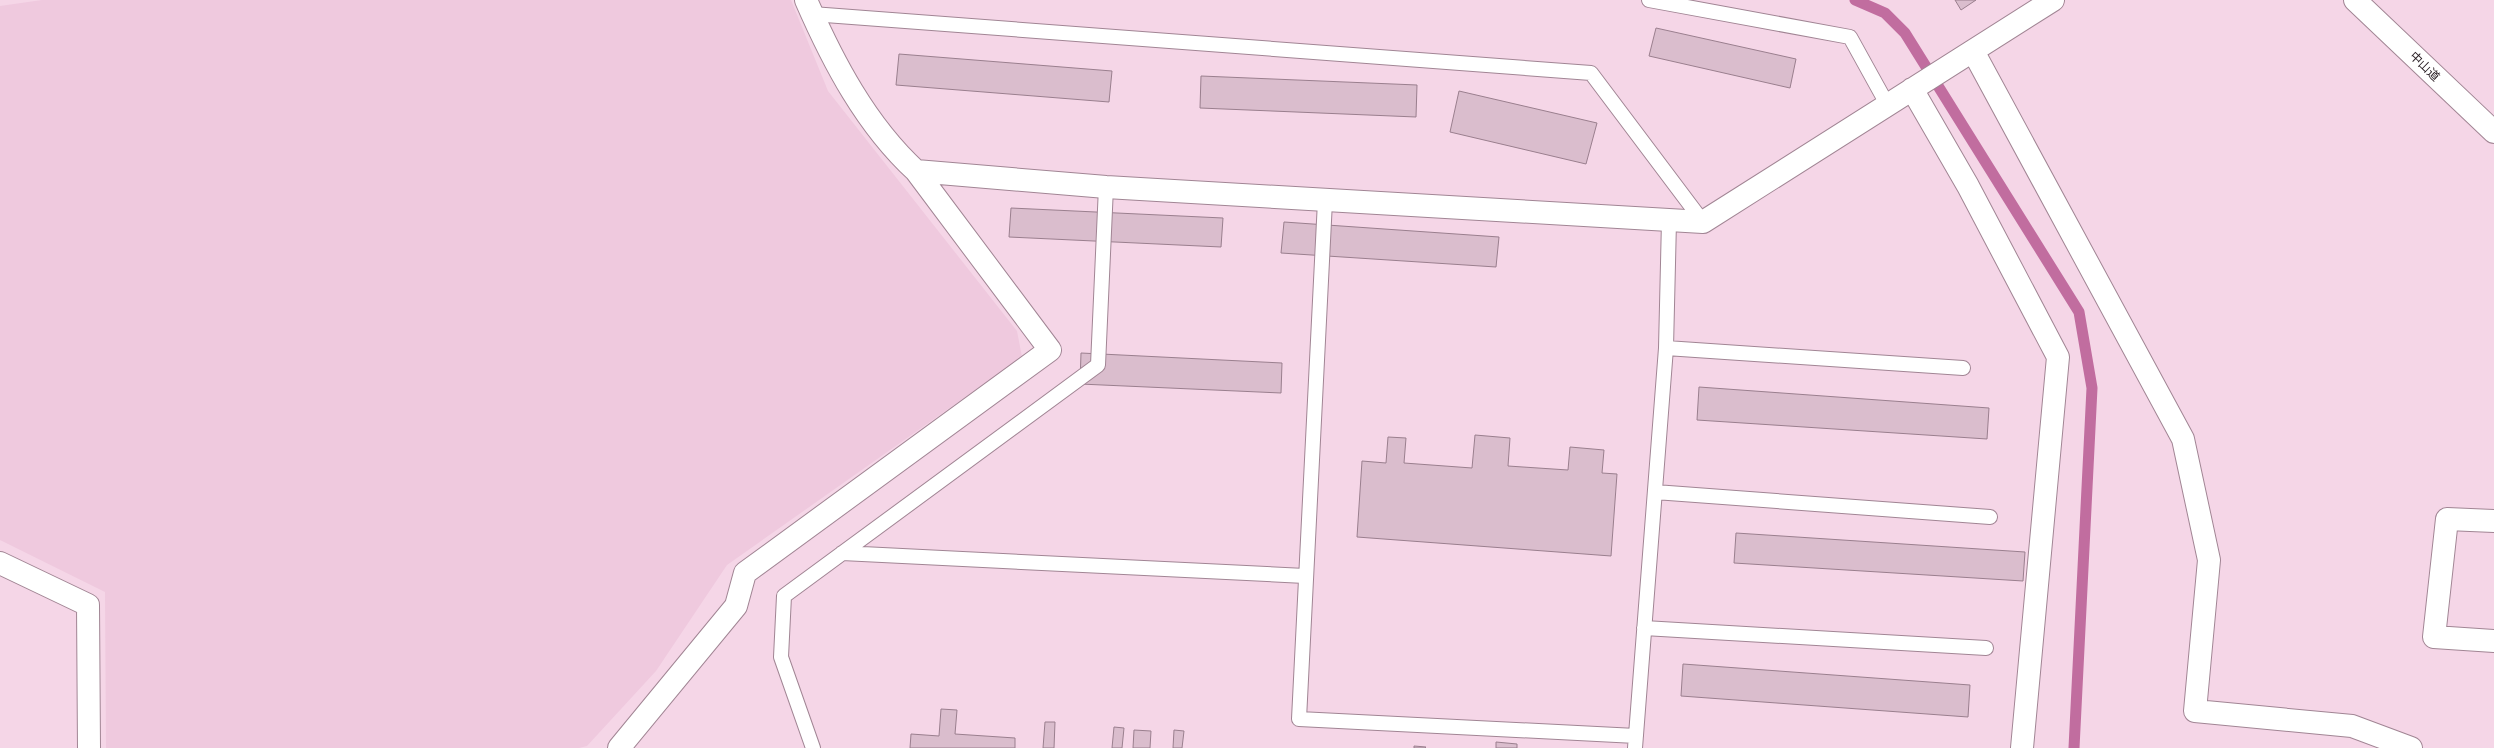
<svg xmlns="http://www.w3.org/2000/svg" width="2494" height="748" font-family="Inter,'Noto Sans JP',sans-serif">
<rect width="100%" height="100%" fill="#f5d6e7"/>
<path fill="#efc9de" d="M42 0H791L828 91 1017 331 1022 357 727 565 656 671 587 746 579 748H106L105 592 0 540V6Z"/>
<g fill="none" stroke-linecap="round" stroke-linejoin="round">
<path stroke="#c16d9f" stroke-width="11" d="M1855 0 1885 13 1905 33 2079 312 2092 388 2074 748"/>
</g>
<path fill="#dabdcd" stroke="#9a7f8e" d="M1955 0H1976L1961 10Z
M1656 28 1796 59 1790 88 1649 56Z
M899 54 1112 71 1109 102 896 85Z
M1201 76 1417 85 1416 117 1200 108Z
M1459 91 1597 123 1586 164 1450 132Z
M1011 208 1223 218 1221 247 1009 237Z
M1284 222 1499 237 1496 267 1281 253Z
M1081 353 1282 363 1281 393 1080 384Z
M1699 387 1989 408 1987 439 1697 420Z
M1475 435 1510 438 1508 466 1568 470 1570 447 1604 450 1602 473 1617 474 1611 556 1357 537 1362 461 1386 463 1388 437 1406 438 1404 463 1472 468Z
M1736 533 2025 552 2023 581 1734 563Z
M1683 664 1970 685 1968 717 1681 696Z
M941 709 957 710 955 734 1015 738V748H910L911 734 939 736Z
M1045 722H1055L1054 748H1043Z
M1114 727 1124 728 1122 748H1112Z
M1134 730 1151 731 1150 748H1133Z
M1174 730 1184 731 1182 748H1173Z
M1496 742 1517 744V748H1496Z
M1414 746 1426 747 1425 748H1414Z"/>
<g fill="none" stroke-linecap="round" stroke-linejoin="round">
<defs>
<path id="lane" d="M1649 0 1850 37 1887 104
M812 14 1591 73 1703 222
M1325 201 1299 719 1636 736
M1666 348 1963 368
M1655 492 1990 517
M842 553 1305 576
M1644 628 1986 648
M813 748 781 657 784 596 1098 365 1106 187
M1635 748 1666 348 1669 221"/>
<path id="street" d="M806 0C833 62 866 125 916 171
M1973 51 2183 439 2209 560 2195 711 2352 726 2411 748
M1912 89 1968 186 2058 357 2022 748
M2494 521 2447 519 2434 637 2494 641
M0 563 88 605 89 748
M619 748 736 606 745 573 1050 350 916 171 1106 187 1703 222 2053 0"/>
<path id="highway" d="M2355 0 2494 132"/>
</defs>
<use href="#lane" stroke="#a18594" stroke-width="16"/>
<use href="#street" stroke="#a18594" stroke-width="24"/>
<use href="#highway" stroke="#a18594" stroke-width="24"/>
<use href="#lane" stroke="#fff" stroke-width="14"/>
<use href="#street" stroke="#fff" stroke-width="22"/>
<use href="#highway" stroke="#fff" stroke-width="22"/>
</g>
<g text-anchor="middle" dominant-baseline="central" stroke-width="3" stroke-linejoin="round" paint-order="stroke">
<g font-size="12" fill="#24191f" stroke="#fff">
<text transform="translate(2425 66) rotate(44)">中山道</text>
</g>
</g>
</svg>
